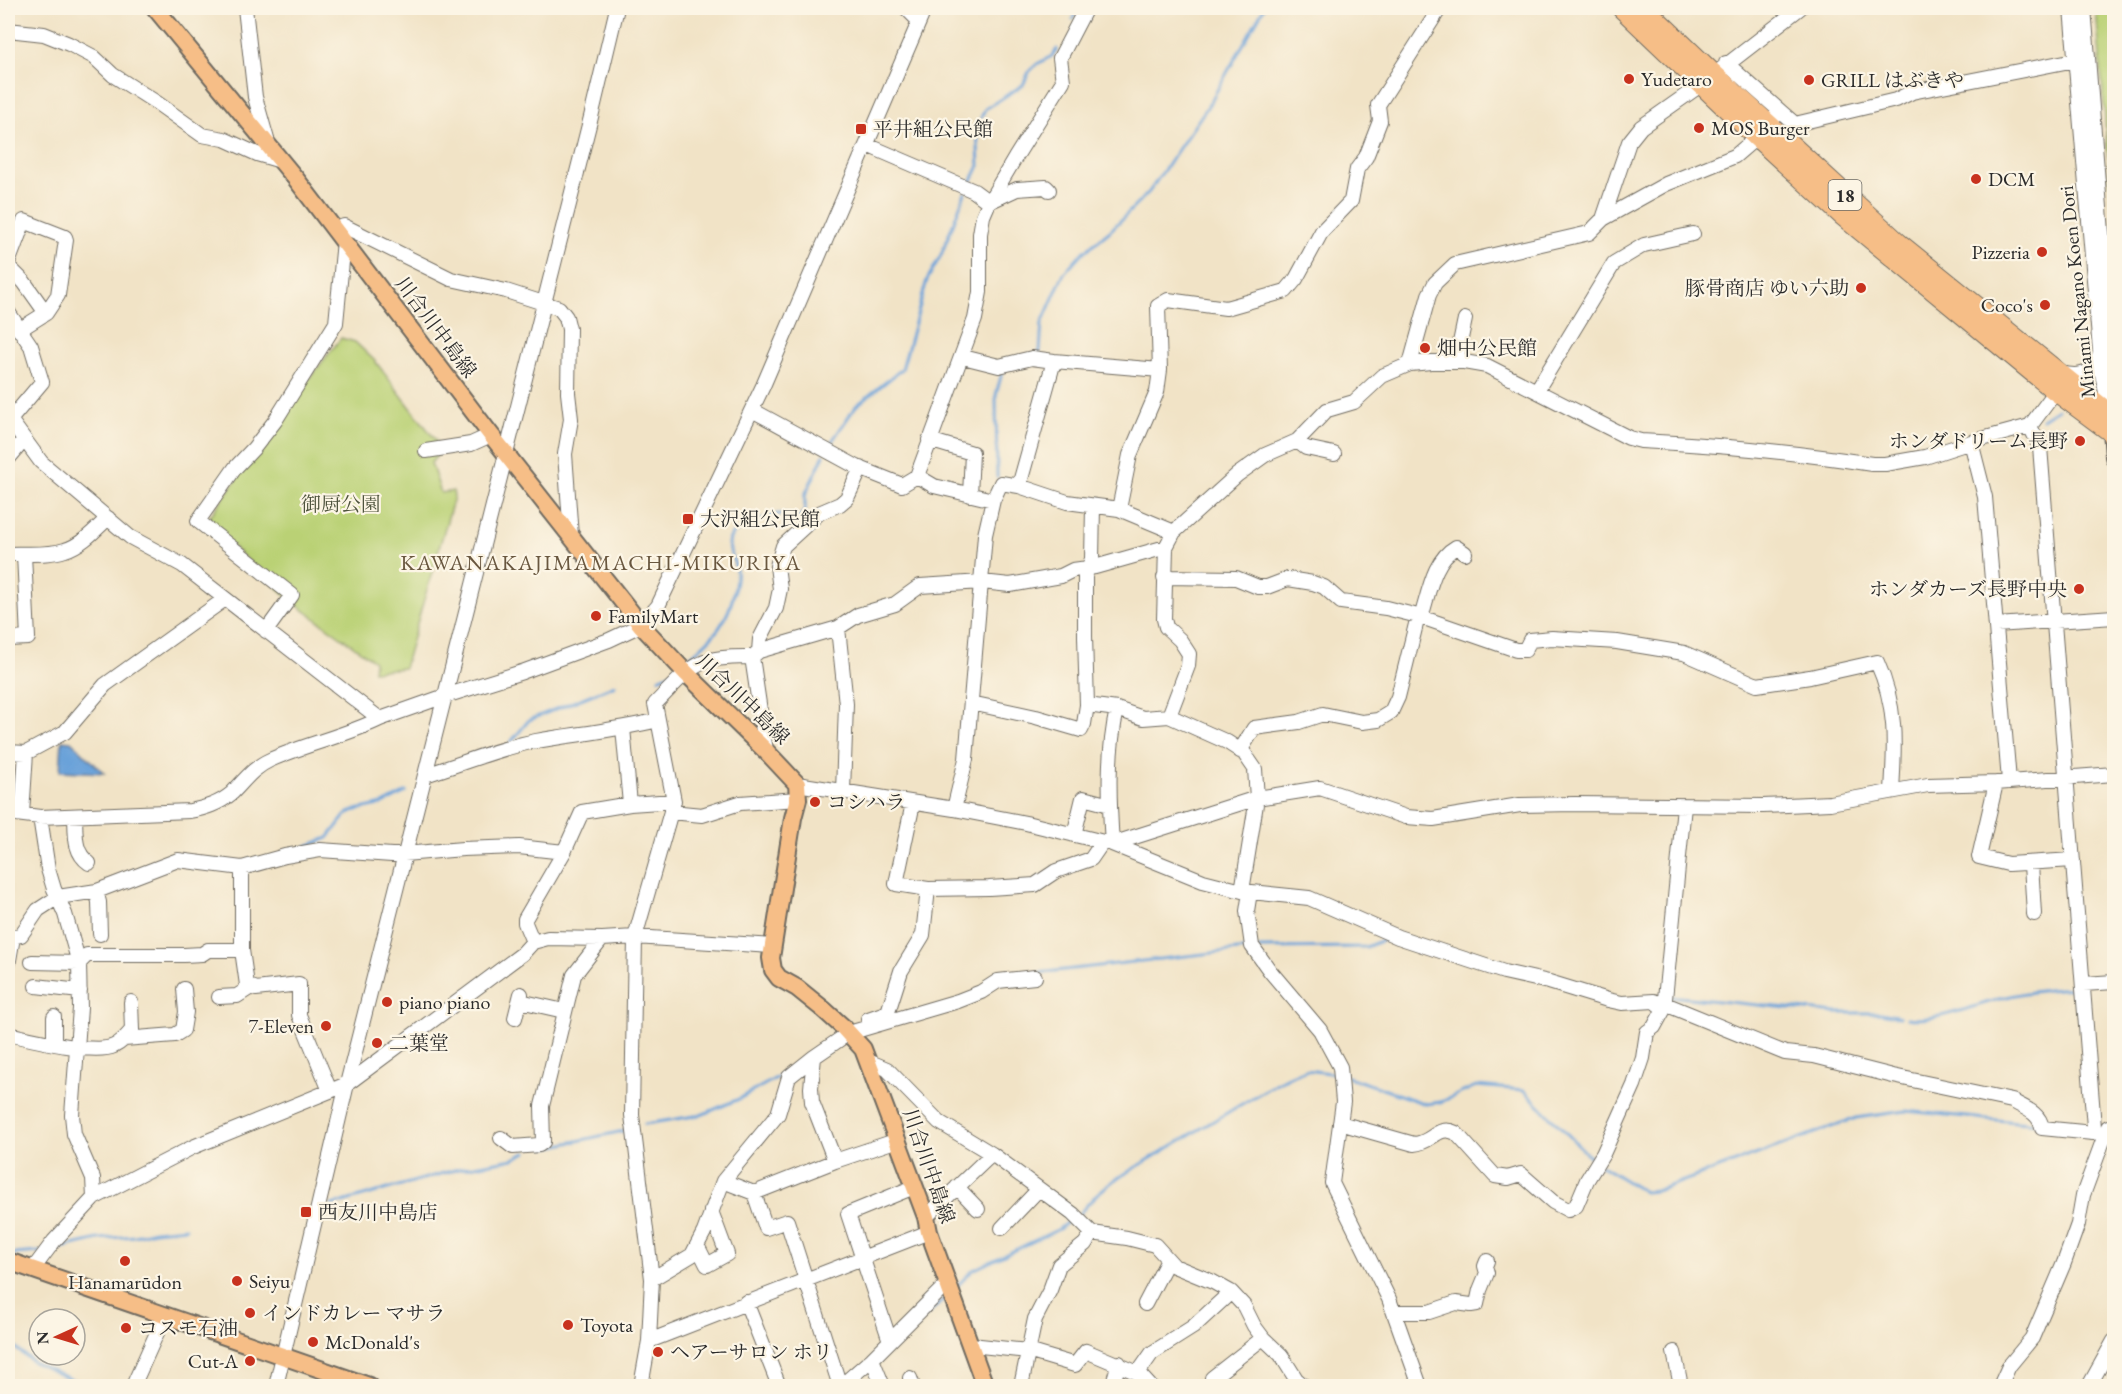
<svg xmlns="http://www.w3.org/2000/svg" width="2122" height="1394" font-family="'EB Garamond','Noto Serif JP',serif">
<rect width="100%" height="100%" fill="#fcf5e5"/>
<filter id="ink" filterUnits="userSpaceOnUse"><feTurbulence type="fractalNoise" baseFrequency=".0167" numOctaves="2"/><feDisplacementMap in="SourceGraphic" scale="12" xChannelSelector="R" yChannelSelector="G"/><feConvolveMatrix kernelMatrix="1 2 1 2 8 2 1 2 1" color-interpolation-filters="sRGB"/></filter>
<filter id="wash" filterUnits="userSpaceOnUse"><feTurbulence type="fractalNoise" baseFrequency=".008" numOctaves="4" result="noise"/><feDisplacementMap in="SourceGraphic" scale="24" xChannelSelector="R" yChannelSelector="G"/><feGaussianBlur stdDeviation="1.35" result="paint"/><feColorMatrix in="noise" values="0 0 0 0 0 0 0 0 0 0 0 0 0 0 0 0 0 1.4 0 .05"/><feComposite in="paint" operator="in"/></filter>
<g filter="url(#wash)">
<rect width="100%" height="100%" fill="#f1e3c6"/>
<path fill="#bad175" stroke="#727e50" stroke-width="1.5" d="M2096 8H2114V229Z
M341 338 355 342 375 361 438 443 439 453 431 463 441 493 453 491 454 497 404 668 373 671 374 661 294 603 206 522 294 398Z"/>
<path fill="#6ba2d9" stroke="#4b6682" stroke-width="1.5" d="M62 740 71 741 104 773 60 771Z"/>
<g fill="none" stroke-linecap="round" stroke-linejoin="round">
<path stroke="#6ba2d9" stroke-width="3" d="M1073 19 1077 8
M970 184 979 166 977 127 985 109 1023 85 1029 72 1037 64 1052 56 1057 49
M1038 353 1040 351 1042 323 1064 273 1079 256 1110 231 1149 192 1208 106 1264 8
M2042 419 2058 409
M828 447 856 406 902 369 927 280 941 255 965 193
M997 477 996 395 1003 369
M786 554 802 537
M784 575 785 561
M684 662C712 638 729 625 735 587 736 581 737 575 736 569 734 556 724 547 732 534L769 516 779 514 799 517 805 511V495L824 455
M659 678 671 673
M511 742 529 720 615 685
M307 846 328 838 345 816 352 811 383 804 406 792
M1259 948 1366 947 1388 938
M1038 973 1247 949
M1670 996 1836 1013H1881L1900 1017
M1907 1018C1934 1023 1976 1005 2003 998 2027 991 2053 989 2078 988
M1348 1077 1426 1104 1441 1102 1476 1086 1524 1090 1593 1160
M645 1124 701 1115 739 1099 785 1073
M545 1148 628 1130
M1600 1165 1644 1192 1656 1191 1856 1118 1906 1111 2037 1124
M332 1205 458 1169 513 1159 527 1152
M1079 1214 1097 1194 1113 1181 1282 1080 1306 1070 1338 1074
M60 1248 98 1239 135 1236 154 1231 186 1228
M13 1254 40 1252
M956 1287 973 1270 1059 1229 1071 1219
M916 1325 946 1297
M8 1342 33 1362 86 1386"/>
</g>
</g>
<g filter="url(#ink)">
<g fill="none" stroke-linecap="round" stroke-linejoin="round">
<defs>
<path id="minor" d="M245 8 255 97 268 143
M906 8 919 21
M2071 8 2102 374 2111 416
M2084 8 2107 295 2112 396
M8 30 44 34 69 44 94 57 113 75 157 103 202 135 224 139 257 154 281 161
M1726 63 1780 111
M1768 125 1780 111 1795 124 1896 100 1912 92 2075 60
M867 145 974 191 989 202
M989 202 1017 189 1046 187 1049 190
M1603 219 1666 184 1735 156 1757 137
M335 230 344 226 451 279 506 291 559 308 566 317 569 329 568 393 571 419 565 454 571 536
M8 263 24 221 65 237 66 240 58 295 46 313 19 330
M8 266 24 282 46 313
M8 312 31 346 42 382 10 420
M963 357 999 366 1032 358 1054 361 1160 370 1158 306 1168 300 1226 308 1286 291 1296 279 1322 231 1351 201 1357 169 1366 157 1380 121 1378 105 1440 8
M1456 362 1465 319
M1410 364 1429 295 1435 283 1455 264 1589 233 1603 219 1629 142 1641 127 1702 84 1800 8
M2061 373C2080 378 2094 374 2100 354
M1537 390 1614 263 1644 245 1693 234
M752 410 857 467 902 485 917 476 975 319 980 292V234L983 216 989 202 1015 158 1063 81 1060 58 1086 8
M8 417 41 462 130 537 182 565 380 719 445 696 522 672 609 640 641 625 658 606 763 386 925 8
M929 440 972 453 970 495
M1297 441 1306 448 1334 454
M1971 442 1985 497 2009 781
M426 451 471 444 491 435
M8 459 24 440
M917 476 934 486 993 500
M1019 486 1054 361
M1119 509 1130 455 1157 392 1160 370
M8 554C27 553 47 556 65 550 82 545 96 529 108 518
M1164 577 1236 578 1258 587H1267L1288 579 1313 583 1324 587 1341 602 1386 608 1418 616 1516 650H1525L1530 640 1552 638 1617 642 1684 653 1757 685 1810 677 1877 662C1897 706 1895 743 1892 790
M1421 617C1429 593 1433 560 1456 547L1465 553
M1996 625 2114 617
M838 628 846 704 843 792
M266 631 292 595 198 521 235 468 254 448 275 421 336 323 344 241
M8 639 28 638 24 554
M759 651 760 639 776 608 780 589 777 566 783 546 819 513 840 504 847 498 861 468
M752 657 766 751
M971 703 1036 717 1081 730 1084 724 1087 705 1085 636V576L1092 559 1093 507
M1087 705 1117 709 1143 718 1169 716 1227 742 1244 753 1255 769 1257 798 1242 891
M1169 716 1188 666 1189 654 1180 640 1166 627 1164 619 1166 547 1174 532 1237 475 1265 455 1297 441 1327 410 1354 402 1382 376 1410 364 1431 362H1464L1487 366 1629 438 1641 441C1719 445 1795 452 1872 464H1885L1925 457 1971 442 2030 426 2056 391
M623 728 630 804
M1240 751 1254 728 1299 722 1323 714 1362 722 1378 720 1391 712 1398 697 1418 616
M8 752 26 753 65 732 105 685 225 599
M425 775C462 764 498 748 536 741 577 734 618 730 658 720
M1996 783 1979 857 2008 864 2073 860
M797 784 954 809 1026 823 1112 844 1203 881 1242 891 1309 898 1398 937 1504 972 1549 982 1608 1000 1622 1003 1654 1001 1664 1009 1684 806
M913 803 896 884 928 889 989 888 1035 885 1056 871 1091 859 1102 843
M954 809 966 759 985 535 993 500 1001 483 1019 486 1067 502 1119 509 1174 532
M671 812 702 815 740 803 798 799
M8 813 40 817 190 811C205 808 219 804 232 793 244 781 254 767 270 760 306 744 345 736 380 719
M22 814 26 753
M75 816C76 833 73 852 89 863
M1074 835 1083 798 1110 805
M1112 844 1257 798 1320 788 1406 817 1433 819 1520 805 1575 804 1763 806 1830 803 1928 785 1996 783 2114 774
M1112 844C1109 798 1107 754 1117 709
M2031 864 2034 914
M242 868V950L247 985 256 989 299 984V1015L330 1091
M96 891 99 902 100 934
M1250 892 1247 911 1252 946 1270 971 1320 1030 1340 1067 1343 1102 1332 1183 1389 1299 1420 1386
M8 937 21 935 38 910 58 897 97 891 178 860 242 868 285 856 320 850 392 855 463 849 519 847 564 852 582 812 630 804 674 801
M533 942 525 923V919L564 852
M32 962 79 963 87 955H184L202 954 208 950H242
M8 966 13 937
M2084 984 2114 982
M36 986 80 991
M219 997 237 996 251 987
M520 1001 564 1011
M1665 1004 1785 1053 1814 1056 1893 1076 2012 1101C2025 1108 2040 1113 2042 1128L2093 1133 2094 1127 2040 447 2030 426
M54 1017V1043
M515 1018 521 994
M868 1019 888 1012 901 971 923 935 928 889
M8 1034C31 1039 94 1055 114 1046 122 1042 126 1037 132 1030L131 1002
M124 1039 175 1035 183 1030 186 1012 184 989
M814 1057 811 1088 812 1102 835 1161
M868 1061 887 1069 939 1122 992 1154 1073 1214 1092 1233 1127 1238 1155 1245 1174 1266 1213 1282 1231 1292 1244 1306 1254 1326 1263 1338 1281 1355 1296 1379 1304 1386
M1340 1123 1414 1144C1433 1143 1437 1124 1456 1133L1495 1176 1508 1178 1521 1174 1553 1202 1568 1210 1576 1206 1587 1180 1603 1154 1634 1085 1643 1058 1647 1032 1654 1027 1664 1009
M501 1138 513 1147 539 1145 543 1142 542 1106 574 975 602 939
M723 1181 754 1193 835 1161 898 1140
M957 1187 978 1209
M754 1193 766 1228 787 1221 840 1386
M94 1198 193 1147 347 1084 522 954 533 942 548 938 602 939 635 937 773 946
M926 1217 992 1154
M1002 1228 1039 1189
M698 1247 707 1265 727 1254 711 1211
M33 1269 54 1241 94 1198 93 1178 74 1134 72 1115 80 1008 79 963 65 914 54 889 48 869 40 817
M652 1279 692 1255 704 1232 723 1181 778 1114 789 1077 814 1057 849 1033 958 1001 981 992 998 981 1035 977
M746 1302 779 1386
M1145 1304 1168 1260
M1394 1312H1429L1456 1303 1471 1305 1477 1304 1480 1290 1487 1273 1485 1266 1487 1261
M649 1341 929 1232
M890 1341 848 1214 914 1187
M971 1345 1028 1351 1075 1365 1086 1351 1138 1373 1150 1386
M1674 1352 1680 1381 1678 1386
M872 1359 883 1386
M1138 1373 1152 1353 1193 1327 1231 1292
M910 1378 913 1386
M1212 1378 1263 1338
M133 1386 165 1315
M276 1386 347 1084 591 117 617 8
M641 1386 649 1341 652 1279 632 1115 635 937 674 801 655 704C692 666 696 656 752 657L759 651 838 628 858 615 895 604 920 586 982 582 1010 585 1061 576 1073 570 1095 567 1166 547
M841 1386 872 1359 948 1283
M1021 1386 1035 1319 1050 1290 1059 1265 1085 1244 1092 1233
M1112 1386 1119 1363
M2000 1386 2009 1366 2032 1338 2064 1263 2078 1224 2083 1195 2108 1127
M2089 1386 2114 1341"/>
<path id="major" d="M155 8 296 179 491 435 641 625 686 673 766 751 797 784 798 799 793 818 771 958 773 970 779 978 797 988 823 1009 843 1027 863 1049 926 1217 929 1232 985 1386
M2111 416 2114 457
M8 1261 369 1386"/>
<path id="highway" d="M1622 8 1757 137 1841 214 2056 391 2114 434
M1644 8 1713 74 1898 243 2103 409"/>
</defs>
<use href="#minor" stroke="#706b61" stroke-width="16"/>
<use href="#major" stroke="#706b61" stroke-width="20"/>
<use href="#highway" stroke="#706b61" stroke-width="22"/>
<use href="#minor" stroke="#fff" stroke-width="14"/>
<use href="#major" stroke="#f6be87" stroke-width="16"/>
<use href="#highway" stroke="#f6be87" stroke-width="20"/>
</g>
</g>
<g fill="#c8321e" stroke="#fcf5e5" stroke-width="2">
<circle cx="1629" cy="79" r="6"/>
<circle cx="1809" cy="80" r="6"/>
<circle cx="1699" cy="128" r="6"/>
<rect x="855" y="123" width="12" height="12" rx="3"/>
<circle cx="1976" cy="179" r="6"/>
<circle cx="2042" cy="252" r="6"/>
<circle cx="1861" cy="288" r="6"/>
<circle cx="2045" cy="305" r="6"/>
<circle cx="1425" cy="348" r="6"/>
<circle cx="2080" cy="441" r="6"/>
<rect x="682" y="513" width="12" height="12" rx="3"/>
<circle cx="2079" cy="589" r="6"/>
<circle cx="596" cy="616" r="6"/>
<circle cx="815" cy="802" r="6"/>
<circle cx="387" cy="1002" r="6"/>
<circle cx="326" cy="1026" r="6"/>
<circle cx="377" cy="1043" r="6"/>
<rect x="300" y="1206" width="12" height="12" rx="3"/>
<circle cx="125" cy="1261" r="6"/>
<circle cx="237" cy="1281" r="6"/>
<circle cx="250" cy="1313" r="6"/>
<circle cx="568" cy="1325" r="6"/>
<circle cx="126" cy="1328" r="6"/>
<circle cx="313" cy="1342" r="6"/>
<circle cx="658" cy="1352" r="6"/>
<circle cx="250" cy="1361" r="6"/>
</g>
<g text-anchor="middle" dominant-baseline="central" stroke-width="4.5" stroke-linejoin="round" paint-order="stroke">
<rect fill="#fcf5e5" stroke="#6a6863" stroke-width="1.5" x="1828.5" y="180" width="33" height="30" rx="4.5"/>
<g font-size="18" font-weight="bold" fill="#2b2b2b">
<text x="1845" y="195">18</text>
</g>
<g font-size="20" fill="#2b2b2b" stroke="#fcf5e5" text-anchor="start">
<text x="1641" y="79">Yudetaro</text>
<text x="1821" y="80">GRILL はぶきや</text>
<text x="1711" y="128">MOS Burger</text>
<text x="873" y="129">平井組公民館</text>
<text x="1988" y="179">DCM</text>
<text x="2030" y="252" text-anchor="end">Pizzeria</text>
<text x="1849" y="288" text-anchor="end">豚骨商店 ゆい六助</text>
<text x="2033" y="305" text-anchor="end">Coco's</text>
<text x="1437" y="348">畑中公民館</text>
<text x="2068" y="441" text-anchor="end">ホンダドリーム長野</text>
<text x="700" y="519">大沢組公民館</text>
<text x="2067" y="589" text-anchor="end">ホンダカーズ長野中央</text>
<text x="608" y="616">FamilyMart</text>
<text x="827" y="802">コシハラ</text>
<text x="399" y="1002">piano piano</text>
<text x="314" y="1026" text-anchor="end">7-Eleven</text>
<text x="389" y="1043">二葉堂</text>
<text x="318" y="1212">西友川中島店</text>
<text x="249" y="1281">Seiyu</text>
<text x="125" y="1282" text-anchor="middle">Hanamarūdon</text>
<text x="262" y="1313">インドカレー マサラ</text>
<text x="580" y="1325">Toyota</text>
<text x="138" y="1328">コスモ石油</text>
<text x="325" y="1342">McDonald's</text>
<text x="670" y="1352">ヘアーサロン ホリ</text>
<text x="238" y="1361" text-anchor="end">Cut-A</text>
</g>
<g font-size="20" fill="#2b2b2b" stroke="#fcf5e5">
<text transform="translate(2077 292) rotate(-96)">Minami Nagano Koen Dori</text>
<text transform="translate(436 327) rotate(53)">川合川中島線</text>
<text transform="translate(743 699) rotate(44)">川合川中島線</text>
<text transform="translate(929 1166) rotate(71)">川合川中島線</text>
</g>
<g font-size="20" fill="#4f543e" stroke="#fcf5e5">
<text x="341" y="504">御厨公園</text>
</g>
<g font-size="22" letter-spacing="1.5" fill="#69573f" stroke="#fcf5e5">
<text x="601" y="562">KAWANAKAJIMAMACHI-MIKURIYA</text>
</g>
</g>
<rect width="2122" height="1394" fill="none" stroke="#fcf5e5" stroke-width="30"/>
<g transform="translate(57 1337) rotate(266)"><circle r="28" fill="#fcf5e5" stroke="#a8a49b" stroke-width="1.5"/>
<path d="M0-4.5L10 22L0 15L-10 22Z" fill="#c8321e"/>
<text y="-9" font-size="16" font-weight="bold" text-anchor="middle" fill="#2b2b2b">N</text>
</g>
</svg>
